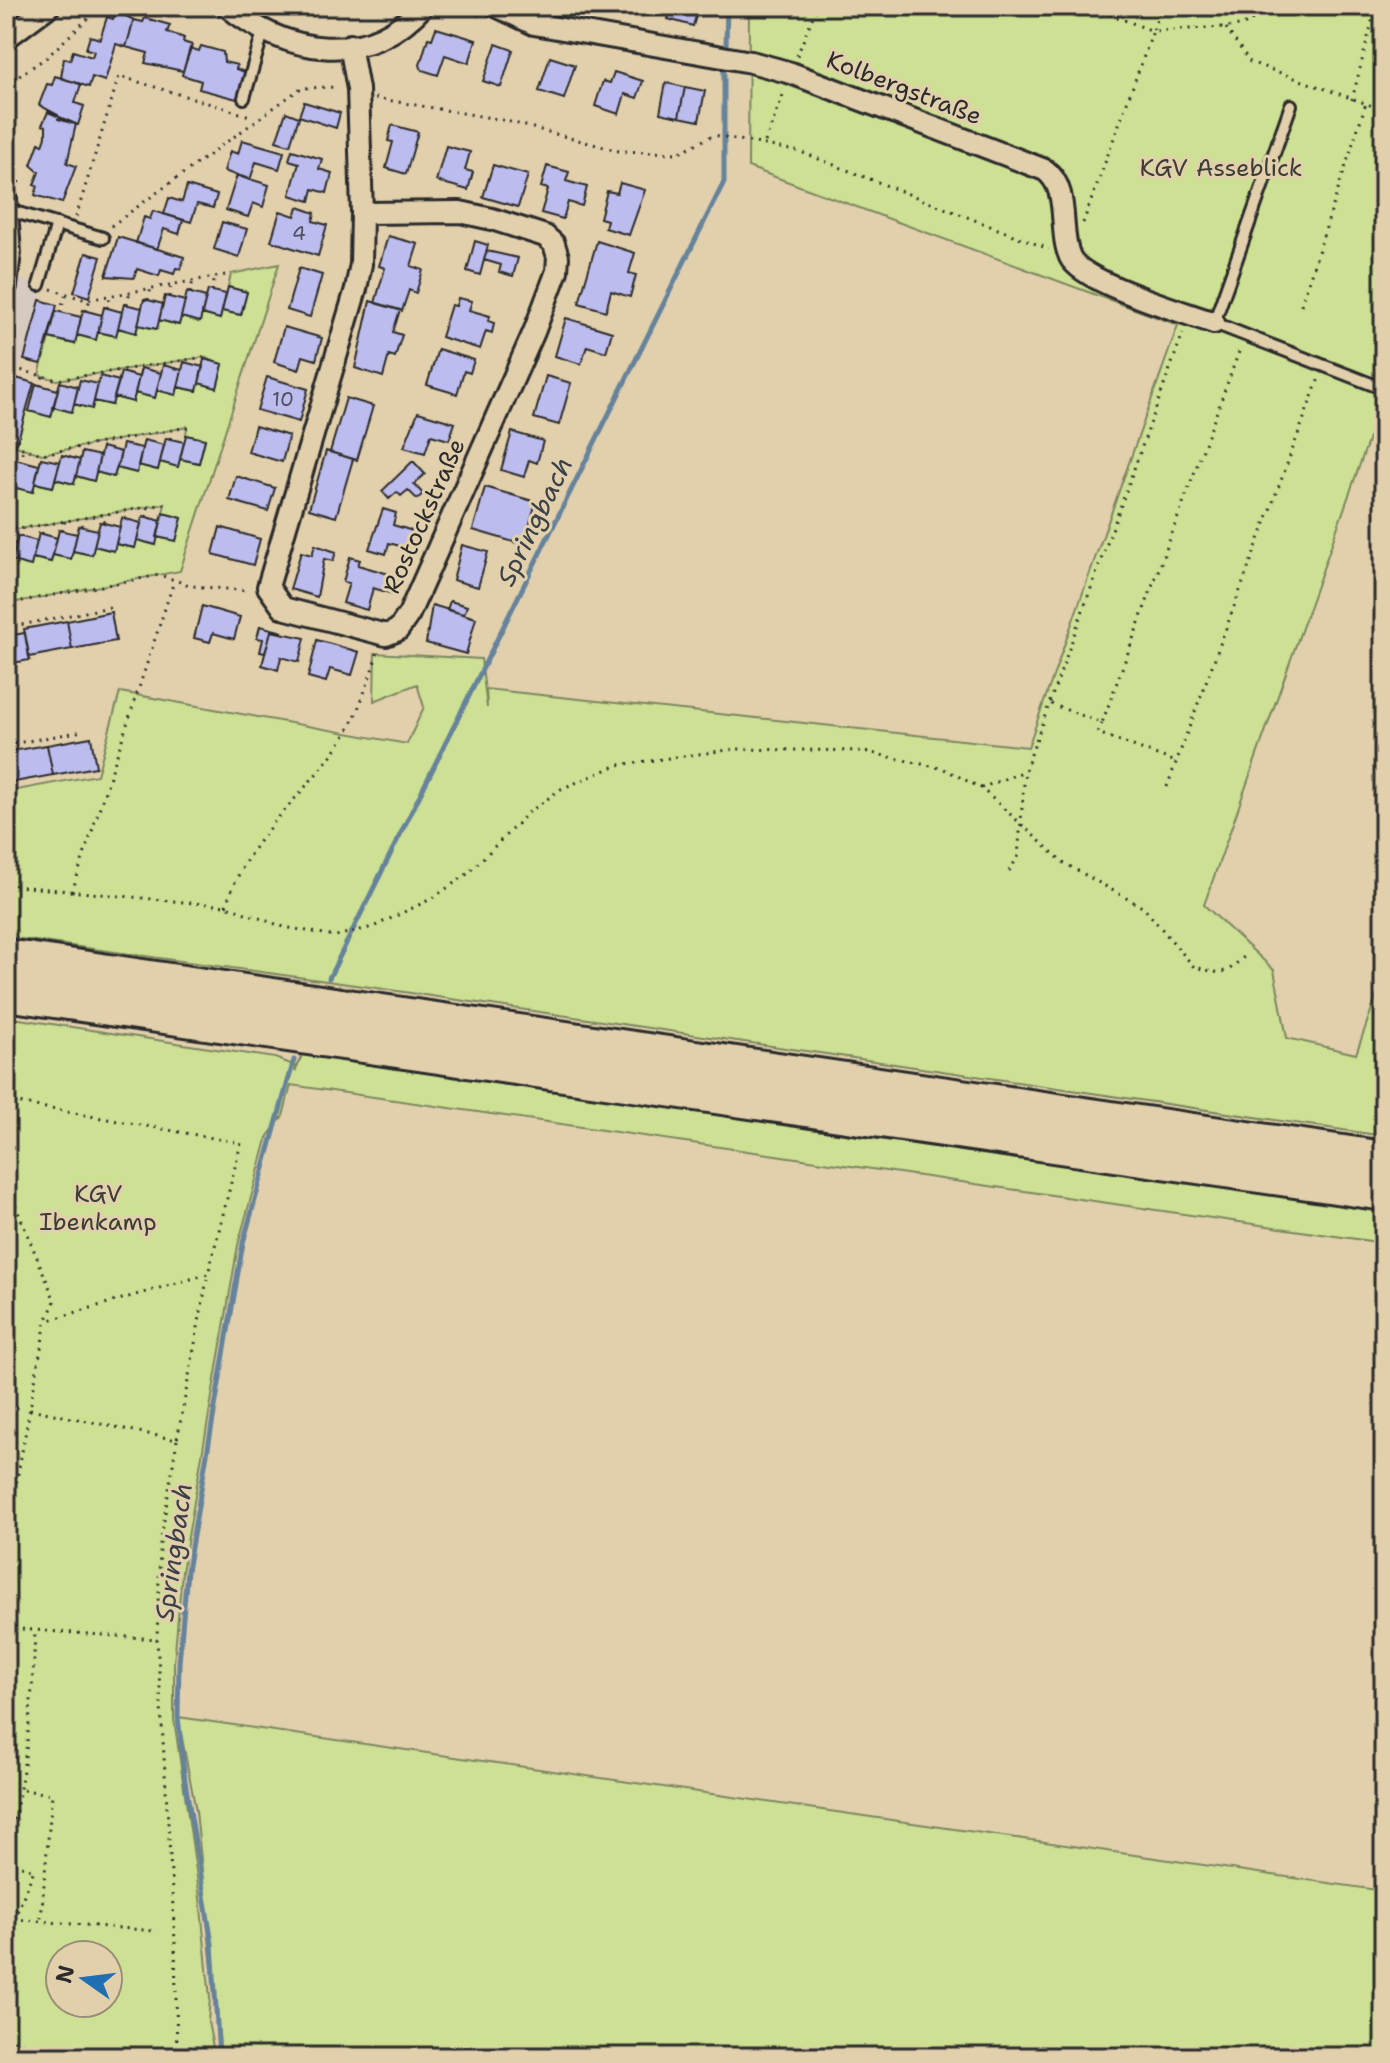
<svg xmlns="http://www.w3.org/2000/svg" width="1390" height="2063" font-family="'Shantell Sans',sans-serif">
<rect width="100%" height="100%" fill="#e2d0ad"/>
<filter id="ink" filterUnits="userSpaceOnUse"><feTurbulence type="fractalNoise" baseFrequency=".0125" numOctaves="2"/><feDisplacementMap in="SourceGraphic" scale="16" xChannelSelector="R" yChannelSelector="G"/><feConvolveMatrix kernelMatrix="1 2 1 2 8 2 1 2 1" color-interpolation-filters="sRGB"/></filter>
<g filter="url(#ink)">
<path fill="#d7cac0" d="M20 279 44 287 6 415V334Z"/>
<path fill="#cde094" stroke="#7c8660" stroke-width="2" fill-rule="evenodd" d="M749 6H1384V396L1204 905 1274 970 1287 1038 1356 1054 1384 974V1136L370 987 6 937V792L97 775 120 692 407 744 424 707 417 684 374 701 375 653 481 659 487 708 486 689 1028 747 1178 325 748 167Z
M279 264 180 571 6 604V569L10 570 12 561 33 558 51 562 53 555 71 559 73 551 92 555 94 546 113 551 116 544 134 548 137 540 155 545 157 537 176 541 182 518 163 513 165 504 19 529 6 525V485L32 492 35 483 53 487 55 479 73 484 76 476 94 481 96 472 114 477 117 468 136 473 138 465 157 470 160 462 178 466 180 459 199 463 205 440 186 435 187 427 42 454 16 446 26 410 51 416 53 407 72 412 74 404 92 408 94 401 112 405 114 397 133 401 135 393 155 398 157 390 176 395 178 387 196 391 199 383 217 388 223 365 204 357 57 380 39 375 49 338 74 344 77 335 95 339 98 332 116 336 118 328 136 333 138 325 156 329 159 320 178 325 181 317 199 322 202 314 220 319 222 311 241 315 247 292 228 287 231 274Z
M6 1017 275 1058 296 1066 295 1072 302 1055 1384 1210V1243L291 1085 283 1116 268 1136 238 1245 182 1572 174 1663V1719L200 1898 210 1998 208 2022 215 2057H6ZM60 1955H108V2003H60Z
M178 1717 1384 1891V2057H221L196 1811Z"/>
<g fill="none" stroke-linecap="round" stroke-linejoin="round">
<path stroke="#66839c" stroke-width="5" d="M726 45 727 6
M329 978 724 182V69
M219 2057 212 1944 185 1781 178 1717 179 1663 187 1571 243 1243 294 1060"/>
</g>
<path fill="#bdbcee" stroke="#2b2b2b" stroke-width="2" d="M580 6H602L600 15 579 10Z
M672 6H699L693 26 668 19Z
M116 11 134 20 126 47 116 44 105 81 92 77 89 87 61 78 64 58 70 60 73 51 92 57 94 51 86 49 90 36 100 39 107 17 113 19Z
M145 18 170 25 167 32 184 38 183 42 192 45 183 71 145 63 148 53 126 47 134 20 143 22Z
M436 28 476 40 469 63 445 55 438 75 422 70 420 65 428 38 432 39Z
M496 44 513 50 501 87 483 81Z
M201 46 223 52 224 62 237 65 236 69 245 72 237 99 199 89 201 81 182 75 190 48 199 51Z
M550 57 575 65 564 99 539 91Z
M614 72 643 81 637 98 625 94 619 114 595 106 603 81 610 83Z
M55 76 81 84 75 103 84 106 78 125 58 119V115L39 105 47 84 52 85Z
M666 83 685 87 679 117 660 113Z
M685 87 705 91 699 121 679 117Z
M304 102 340 113 336 128 299 116Z
M48 112 76 124 67 163 76 166 62 203 35 195 38 186 34 185 39 172 31 165 39 143 43 145 46 136V126L42 125Z
M286 112 299 117 290 145 276 141Z
M392 125 418 132 406 174 386 168 393 142 388 141Z
M242 140 284 152 279 169 256 162 250 180 224 171 230 151 238 154Z
M446 146 470 152 465 170 473 172 468 190 436 181Z
M292 150 322 159 319 169 332 173 327 193 313 189 310 201 290 195 299 163 289 160Z
M493 165 528 175 518 207 483 197Z
M547 166 569 172 566 181 587 187 582 206 568 202 563 219 541 213 548 189 541 187Z
M237 175 269 185 263 207 253 203 248 217 226 210Z
M620 183 645 190 629 235 605 228 607 220 600 218 607 191 617 193Z
M187 186 217 195 213 208 197 204 191 222 164 214 169 198 182 202Z
M298 207 315 213 313 221 327 225 318 256 271 241 280 211 295 216Z
M153 211 183 220 179 234 164 229 157 249 136 243 144 217 150 219Z
M222 222 247 229 239 257 214 249Z
M388 236 418 244 411 266 423 270 416 293 409 290 402 311 375 303 385 268 379 266Z
M118 237 184 257 181 269 176 268 174 274 161 270 159 276 137 269 134 278 106 276Z
M475 241 488 245 480 275 467 271Z
M597 241 635 253 629 273 636 275 630 297 611 291 606 311 579 303Z
M487 251 518 258 513 276 499 272 501 265 484 260Z
M86 253 101 257 89 297 74 292Z
M299 268 322 275 310 317 287 310Z
M228 287 247 292 241 315 222 311Z
M208 290 226 294 220 319 202 314Z
M187 292 206 297 200 322 181 317Z
M165 296 185 301 179 325 159 320Z
M458 298 472 301 469 310 490 316 488 321 494 323 492 333 486 331 480 349 441 337 451 305 456 306Z
M144 299 163 304 157 329 138 325Z
M40 300 57 305 41 364 24 360Z
M370 301 400 310 393 332 402 335 395 357 389 355 383 377 355 368Z
M124 304 142 308 136 333 118 328Z
M104 307 122 312 116 336 98 332Z
M83 310 102 315 96 340 77 335Z
M56 311 81 317 75 344 49 338Z
M566 318 612 332 606 352 587 346 581 364 555 356Z
M284 327 322 338 316 360 303 356 299 370 274 362Z
M438 349 474 360 470 373 464 371 457 394 427 385Z
M204 359 223 364 217 388 199 383Z
M184 362 203 367 197 391 178 387Z
M163 365 182 370 176 395 157 390Z
M141 368 161 373 155 398 135 393Z
M121 372 139 377 133 402 114 397Z
M100 376 119 381 112 405 94 401Z
M546 376 571 383 559 425 534 418Z
M267 377 308 389 299 422 257 410Z
M16 378 34 383 17 443 6 440V415Z
M80 380 98 384 92 409 74 404Z
M60 382 78 387 72 412 53 407Z
M36 384 58 390 51 417 29 411Z
M346 398 373 406 357 460 330 452Z
M418 412 455 423 449 440 431 435 425 453 404 447Z
M255 426 289 436 282 462 248 452Z
M512 432 543 441 537 463 529 460 524 477 501 470Z
M186 435 205 439 199 463 180 459Z
M166 438 184 442 178 467 160 462Z
M144 440 164 445 158 470 138 465Z
M123 444 142 448 137 473 117 468Z
M102 447 121 452 114 477 96 472Z
M326 451 353 459 336 517 309 509Z
M82 452 100 456 94 481 76 476Z
M62 455 80 460 74 484 55 479Z
M41 458 60 462 53 487 35 483Z
M15 459 39 465 33 492 8 486Z
M413 461 425 474 414 484 423 494 417 499 408 490 401 496 397 492 389 499 382 491Z
M236 476 275 488 268 511 229 500Z
M485 487 536 502 524 545 473 530Z
M383 509 396 513 393 525 413 531 407 548 389 543 386 554 369 549Z
M163 513 182 518 176 541 157 537Z
M143 516 161 521 156 545 137 540Z
M122 518 141 523 135 548 116 544Z
M100 522 120 527 114 551 94 546Z
M79 526 98 530 92 555 73 551Z
M220 527 260 539 253 565 213 554Z
M59 530 77 534 71 559 53 555Z
M39 533 57 538 51 562 33 558Z
M18 536 37 541 31 566 12 561Z
M6 541 16 544 10 570 6 569Z
M315 545 336 552 333 561 324 559 317 597 290 589 301 552 312 555Z
M462 545 488 552 478 587 453 580Z
M350 557 360 560 358 565 399 577 393 594 373 588 367 610 343 603 349 583 343 582Z
M450 601 467 606 464 614 447 610Z
M432 605 476 618 466 654 426 643Z
M202 606 240 617 234 639 213 633 210 642 194 638Z
M111 612 116 641 72 649 67 621Z
M67 621 72 649 29 657 24 629Z
M260 626 283 632 271 631 265 653 260 652 263 639 257 638Z
M271 631 305 638 299 662 281 657 278 670 262 665Z
M25 633 30 660 6 664V636Z
M317 640 359 652 352 675 330 669 326 682 308 677Z
M91 737 96 767 53 775 47 745Z
M47 745 53 775 9 783 6 752Z"/>
<g fill="none" stroke-linecap="round" stroke-linejoin="round">
<defs>
<path id="service" d="M244 98 263 32
M1291 105 1214 323 1384 389
M8 210 103 238
M39 285 57 224"/>
<path id="minor" d="M227 6C286 54 366 69 423 6
M496 6 534 24 751 62 791 73 1045 170C1071 189 1058 231 1070 257 1082 283 1184 312 1214 323
M6 38 49 6
M350 45 358 89 362 213 460 212 492 219 545 236 554 244 558 257 557 271 534 332 409 614 398 630 386 635 283 608 268 587 356 289 361 264 362 213
M6 199 10 253 6 286"/>
<path id="motorway" d="M6 958 1384 1160
M6 992 1384 1192"/>
</defs>
<use href="#service" stroke="#2b2b2b" stroke-width="16"/>
<use href="#minor" stroke="#2b2b2b" stroke-width="26"/>
<use href="#motorway" stroke="#2b2b2b" stroke-width="42"/>
<path stroke="#2b2b2b" stroke-width="3" stroke-dasharray="2 6" stroke-linecap="butt" d="M199 6 210 15
M463 6 481 17
M1087 6 1153 31 1161 6
M1226 28 1250 62 1384 110
M797 56 817 6
M6 85 47 57 101 6
M375 98 503 120 619 151 678 153 714 135 801 152 1049 249
M1352 100 1376 6
M6 119 14 137 19 185
M765 142 785 90
M76 217 119 76 250 116
M1083 223 1153 31 1242 26 1253 19 1257 6
M111 226 301 88 338 87
M51 289 86 300 231 274
M212 291 215 276
M190 293 193 281
M169 297 171 284
M148 300 151 288
M127 304 130 291
M1301 305 1366 103
M107 308 111 295
M86 311 90 299
M60 312 66 293
M6 334 16 300
M6 366 57 380 205 357
M40 386 43 376
M170 439 172 430
M6 443 42 454 188 427
M20 461 23 448
M146 517 148 507
M125 519 127 511
M103 522 105 515
M6 525 19 529 165 504
M82 526 84 518
M62 531 65 521
M42 534 44 525
M21 537 23 528
M6 604 160 575 192 586 249 591
M6 628 115 606
M1051 704 1102 723 1240 349
M1102 723 1098 733 1176 762
M6 745 83 731
M1167 787 1319 378
M981 788 1025 771
M1009 871 1018 857 1025 771 1183 333
M6 885 226 906 284 927 336 936 373 927 431 899 466 875 528 813 561 789 618 765 735 749 863 751 944 769 981 788 1064 863 1144 908 1194 967 1219 973 1230 969 1246 955
M72 892 174 581
M226 906C249 832 304 799 344 737 360 711 368 681 378 652
M6 1109 18 1103 241 1143 208 1274
M6 1183 55 1301 46 1321 6 1539
M30 1409 177 1440 208 1274 46 1321
M177 1440 160 1544 157 1639 175 1941 177 2057
M6 1628 157 1639
M23 1790 52 1794 41 1919
M6 1851C26 1776 32 1709 35 1632
M6 1861 34 1870 6 1939
M14 1919 155 1931
M6 2038 73 2057"/>
<use href="#service" stroke="#e2d0ad" stroke-width="10"/>
<use href="#minor" stroke="#e2d0ad" stroke-width="20"/>
<use href="#motorway" stroke="#e2d0ad" stroke-width="36"/>
</g>
</g>
<g text-anchor="middle" dominant-baseline="central" stroke-width="6" stroke-linejoin="round" paint-order="stroke">
<g font-size="20" fill="#504f5c">
<text x="299" y="233">4</text>
<text x="283" y="399">10</text>
</g>
<g font-size="24" fill="#2b2b2b" stroke="#e2d0ad">
<text transform="translate(904 88) rotate(21)">Kolbergstraße</text>
<text transform="translate(424 516) rotate(-66)">Rostockstraße</text>
</g>
<g font-size="24" fill="#3b3d36" stroke="#e2d0ad">
<text x="1221" y="168">KGV Asseblick</text>
<text x="98" y="1194">KGV<tspan x="98" dy="28">Ibenkamp</tspan></text>
</g>
<g font-size="26" font-style="italic" fill="#3a4147" stroke="#e2d0ad">
<text transform="translate(534 521) rotate(-64)">Springbach</text>
<text transform="translate(173 1552) rotate(-82)">Springbach</text>
</g>
</g>
<rect width="1390" height="2063" fill="none" stroke="#e2d0ad" stroke-width="32"/>
<rect x="16" y="16" width="1358" height="2031" fill="none" stroke="#2b2b2b" stroke-width="3" filter="url(#ink)"/>
<g transform="translate(84 1979) rotate(284)"><circle r="38" fill="#e2d0ad" stroke="#998e79" stroke-width="2"/>
<path d="M0-6L14 30L0 20L-14 30Z" fill="#1f6fb2"/>
<text y="-12" font-size="22" font-weight="bold" text-anchor="middle" fill="#2b2b2b">N</text>
</g>
</svg>
